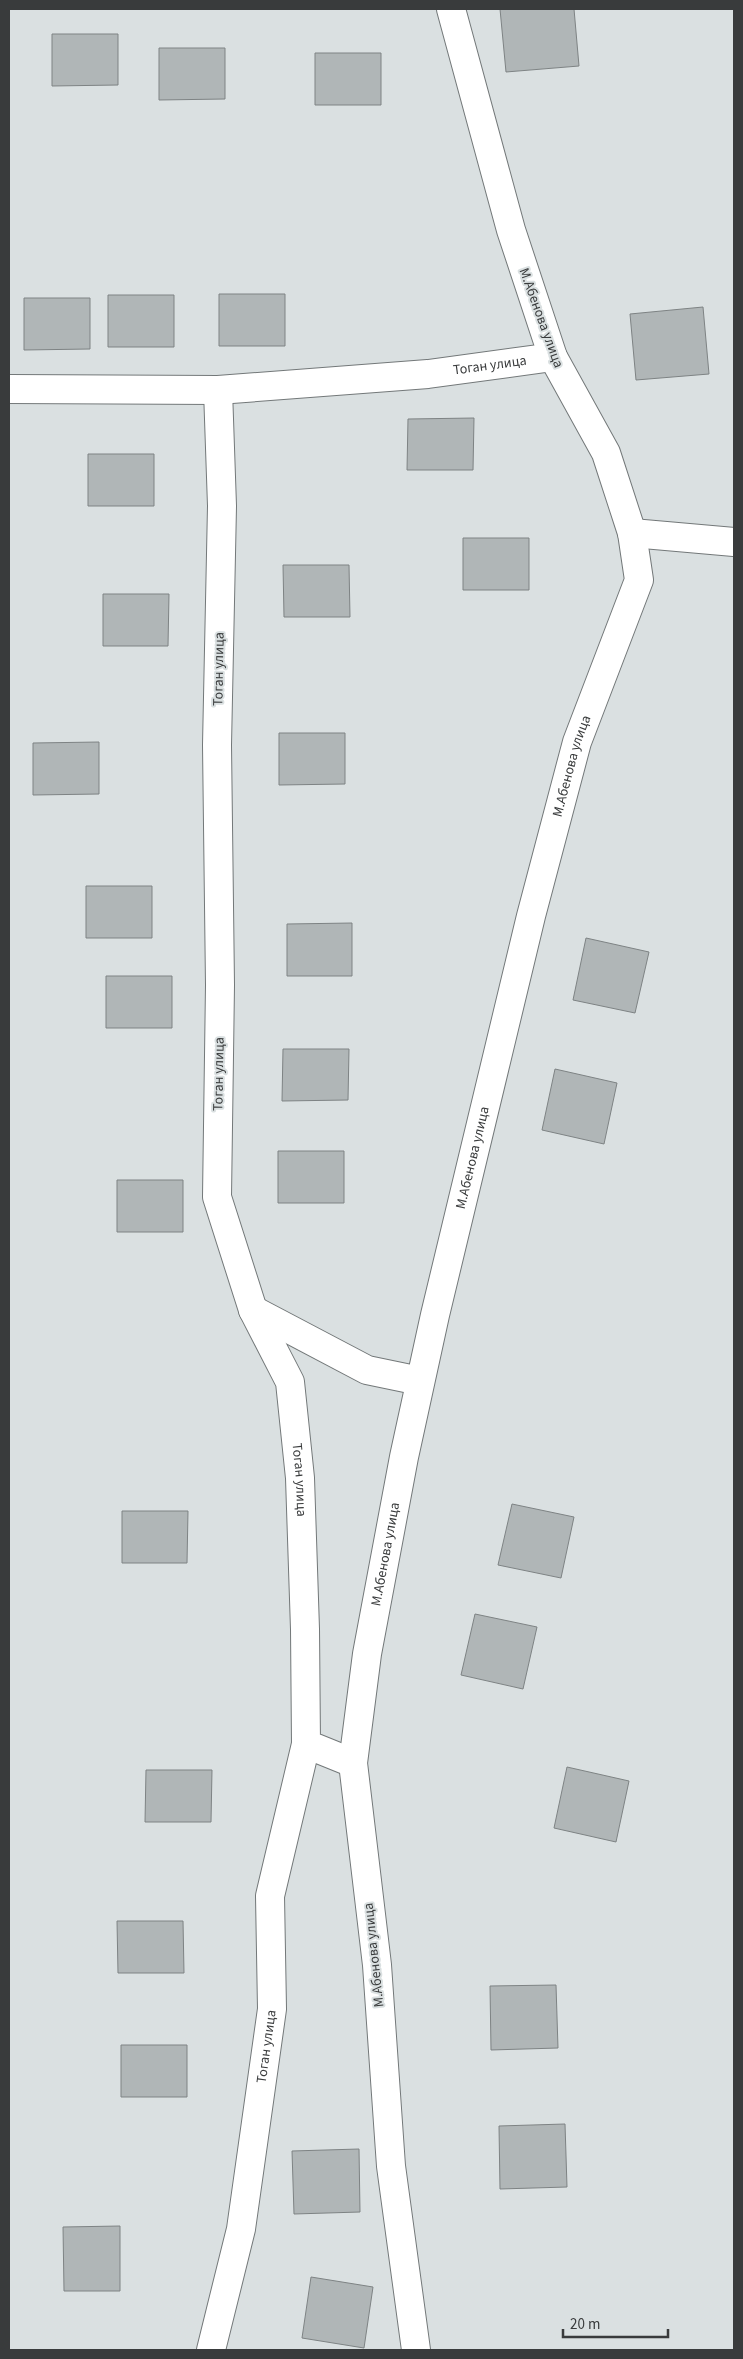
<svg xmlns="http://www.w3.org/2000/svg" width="743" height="2359" font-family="'Source Sans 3',sans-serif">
<rect width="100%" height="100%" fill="#dae0e1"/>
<path fill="#b0b6b7" stroke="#7e8384" d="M500 9H574L579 66 506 72Z
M52 34H118V85L52 86Z
M159 48H225V99L159 100Z
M315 53H381V105H315Z
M219 294H285V346H219Z
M108 295H174V347H108Z
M24 298H90V349L24 350Z
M703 307 709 374 636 380 630 314Z
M474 418 473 470H407L408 419Z
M88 454H154V506H88Z
M463 538H529V590H463Z
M283 565H349L350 617H284Z
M103 594H169L168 646H103Z
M279 733H345V784L279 785Z
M99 742V794L33 795V743Z
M86 886H152V938H86Z
M352 923V976H287V924Z
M586 938 649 952 635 1013 573 1000Z
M106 976H172V1028H106Z
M283 1049H349L348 1100 282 1101Z
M555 1069 617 1083 604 1144 542 1130Z
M278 1151H344V1203H278Z
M117 1180H183V1232H117Z
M512 1504 574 1517 561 1578 498 1565Z
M122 1511H188L187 1563H122Z
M475 1614 537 1627 523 1689 461 1675Z
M567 1767 629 1781 616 1842 554 1828Z
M146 1770H212L211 1822H145Z
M117 1921H183L184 1973H118Z
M556 1985 558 2048 491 2050 490 1986Z
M121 2045H187V2097H121Z
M565 2124 567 2187 500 2189 499 2126Z
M359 2149 360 2212 294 2214 292 2151Z
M120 2226V2291H64L63 2227Z
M311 2277 373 2287 364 2348 302 2338Z"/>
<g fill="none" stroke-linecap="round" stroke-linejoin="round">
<defs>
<g id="street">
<path id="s1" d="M9 389 218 390 428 374 553 357"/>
<path id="s2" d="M218 390 222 506 217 745 220 985 217 1197 253 1310 290 1382 300 1478 305 1629 306 1744 353 1763"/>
<path d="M632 533 734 542"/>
<path d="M253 1310 367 1370 420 1381"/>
<path id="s3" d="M211 2350 241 2229 272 2009 270 1896 306 1744"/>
<path id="s4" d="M416 2350 391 2166 377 1965 353 1763 367 1654 404 1457 435 1315 531 916 577 742 639 580 632 533 606 453 553 357 511 230 451 9"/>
</g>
</defs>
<use href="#street" stroke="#737879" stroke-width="30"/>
<use href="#street" stroke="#fff" stroke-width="28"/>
</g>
<g text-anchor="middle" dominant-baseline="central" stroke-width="4" stroke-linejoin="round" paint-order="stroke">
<g font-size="14" fill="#393b3c" stroke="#dae0e1">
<text transform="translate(541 318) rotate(70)">М.Абенова улица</text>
<text stroke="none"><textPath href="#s1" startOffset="482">Тоган улица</textPath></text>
<text transform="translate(219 669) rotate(-89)">Тоган улица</text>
<text stroke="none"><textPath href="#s4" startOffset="1612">М.Абенова улица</textPath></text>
<text transform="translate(219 1074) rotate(-89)">Тоган улица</text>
<text stroke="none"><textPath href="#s4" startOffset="1208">М.Абенова улица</textPath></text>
<text stroke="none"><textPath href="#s2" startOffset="1105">Тоган улица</textPath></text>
<text stroke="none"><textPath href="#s4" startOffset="802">М.Абенова улица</textPath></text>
<text transform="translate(374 1955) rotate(-96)">М.Абенова улица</text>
<text stroke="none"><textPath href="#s3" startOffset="309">Тоган улица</textPath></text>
</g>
</g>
<rect width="743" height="2359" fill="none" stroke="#393b3c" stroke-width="20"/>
<path d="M563 2329v8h105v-8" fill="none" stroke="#393b3c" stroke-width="2.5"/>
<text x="570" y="2329" font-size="15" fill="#393b3c" stroke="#dae0e1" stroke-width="4" paint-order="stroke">20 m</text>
</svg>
